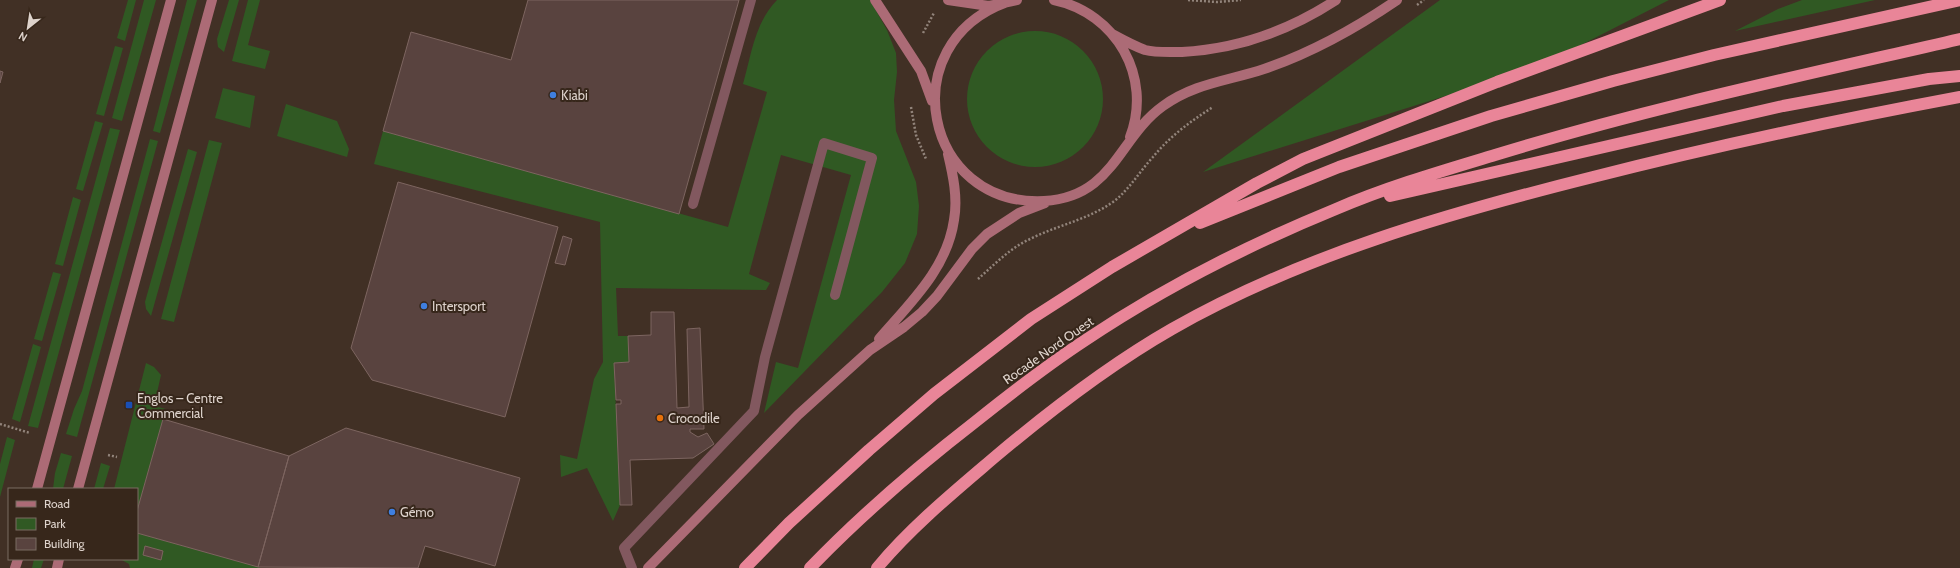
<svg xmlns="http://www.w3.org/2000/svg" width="1960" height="568" font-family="Cabin,sans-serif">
<rect width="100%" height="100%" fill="#413025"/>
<path fill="#305923" d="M128 0H136L125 41 117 38Z
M144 0H156L122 121 112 118Z
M187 0H197L160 133 153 131Z
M229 0H239L224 52 218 47 217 39Z
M248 0H260L248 45 270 51 265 69 232 61Z
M777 0H870L887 30 896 53 897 72 894 100 896 131 916 182 919 206 917 234 905 263 882 292 764 413 776 362 798 368 851 175 781 155 749 274 770 283 766 290 616 288 618 336H628L629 362 614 363 620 505 613 521 587 468 561 477 560 455 577 459 594 379 603 362 600 222 374 164 383 131 728 227 767 92 743 84C751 56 755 22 777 0Z
M1440 0H1669L1538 67 1203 172Z
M1802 0H1875L1735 31 1778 9Z
M967 99a68 68 0 1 1 136 0a68 68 0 1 1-136 0Z
M115 46 123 48 104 116 96 114Z
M223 88 255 96 250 128 215 118Z
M286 104 337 121 349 149 347 157 277 136Z
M95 121 103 123 83 191 76 189Z
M110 128 120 130 38 428 28 426Z
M150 139 158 141 77 437 66 434 74 409 82 391Z
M209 140 222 143 174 322 161 319Z
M188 149 197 152 151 316 146 309 145 302Z
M73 197 81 200 63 266 55 264Z
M53 272 61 274 42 341 34 339Z
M33 344 41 347 20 422 12 419Z
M146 363 154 367 161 375 154 406 166 409 137 511V489H114Z
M7 437 15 440 0 497V464Z
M61 453 72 456 63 489H53L55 473Z
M101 463 110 466 103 489H94Z
M137 533 261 568H130L129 564 120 559H137Z
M34 559H44L41 568H32Z"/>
<path fill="#59433f" stroke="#7d6560" d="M528 0H739L679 214 383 131 411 32 511 60Z
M0 71 3 72 0 83Z
M398 182 558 227 505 417 372 380 351 348Z
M563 236 572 239 565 265 555 263Z
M651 312H674L677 408 689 407 687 329 700 328 704 429H690V432L698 437 707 433 714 444 693 458 630 460 632 505H620L616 404H621V400H616L614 363 629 362 628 336 651 335Z
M163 419 289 456 258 567 137 533V511Z
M346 428 520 478 495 566 425 546 418 568 258 567 289 456Z
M145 546 163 551 161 560 143 555Z"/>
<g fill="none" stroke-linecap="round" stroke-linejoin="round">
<path stroke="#92847b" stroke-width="2.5" stroke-dasharray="2 2" stroke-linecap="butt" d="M1188 0 1217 2 1241 0
M1417 5 1424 0
M923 33 934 13
M911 107 916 135 926 159
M978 279C994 265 1010 248 1030 239 1058 225 1087 220 1113 202 1130 189 1139 172 1153 157 1170 136 1191 121 1213 107
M0 424 30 433
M108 455 117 457"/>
<path stroke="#82585f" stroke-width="10" d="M693 204 751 0
M632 568 624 548 754 411 765 357 824 143 872 158 835 295"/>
<path stroke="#ac6b76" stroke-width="10" d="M875 0 921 71 932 101
M948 0 989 6 1017 0
M1054 0C1116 13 1153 77 1130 137
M1007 2C891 44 924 207 1044 201 1114 197 1118 138 1163 106 1195 83 1228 81 1264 69 1311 53 1356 28 1397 0
M1112 34C1123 40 1134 46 1145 50 1157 53 1169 52 1182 52 1237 49 1290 30 1336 0
M879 339C910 303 947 269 954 220 958 198 953 175 948 154
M37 489 171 0
M78 489 212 0
M15 568 18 559
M57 568 59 559
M648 568 798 415 870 350 904 327 922 312 937 296 972 249 987 234 1019 213 1045 203"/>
<path stroke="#e98598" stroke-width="12" d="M1390 196 1783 106 1929 79 1960 76
M1200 223 1339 167 1491 116 1613 81 1714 55 1960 0
M745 568 789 523 869 450 934 394 1031 319 1112 267 1257 183 1303 159 1497 82 1720 0
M810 568C861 515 917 467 975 422 1010 394 1046 366 1084 341 1163 288 1248 245 1336 209 1387 187 1442 171 1495 155 1648 108 1804 75 1960 39
M877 568C911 527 955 491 996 456 1052 409 1109 365 1172 329 1302 255 1449 213 1593 177 1714 146 1837 120 1960 97"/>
</g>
<g fill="#3f7fe0" stroke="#37271b" stroke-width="1.5">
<circle cx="553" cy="95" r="4"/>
<circle cx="424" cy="306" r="4"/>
<circle cx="392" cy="512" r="4"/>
</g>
<rect fill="#1a4fb4" stroke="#37271b" stroke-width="1.5" x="125" y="401" width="8" height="8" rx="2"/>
<circle fill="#e8710a" stroke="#37271b" stroke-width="1.5" cx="660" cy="418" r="4"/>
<g text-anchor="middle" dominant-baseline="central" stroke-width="4" stroke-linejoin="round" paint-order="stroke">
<g font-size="13" fill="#ded3cc" stroke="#37271b" text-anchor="start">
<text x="561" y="95">Kiabi</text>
<text x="432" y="306">Intersport</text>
<text x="137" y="398">Englos – Centre<tspan x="137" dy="15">Commercial</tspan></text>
<text x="668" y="418">Crocodile</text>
<text x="400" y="512">Gémo</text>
</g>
<g font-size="13" fill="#ded3cc" stroke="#37271b">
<text transform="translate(1048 350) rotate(-35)">Rocade Nord Ouest</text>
</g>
</g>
<rect x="8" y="488" width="130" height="72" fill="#37271b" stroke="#7a6c62"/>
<rect x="16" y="501" width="20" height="6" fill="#ac6b76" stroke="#7a6c62"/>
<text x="44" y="508" font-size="12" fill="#ded3cc">Road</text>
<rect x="16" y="518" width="20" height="12" fill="#305923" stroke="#7a6c62"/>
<text x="44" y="528" font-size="12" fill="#ded3cc">Park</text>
<rect x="16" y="538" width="20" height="12" fill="#59433f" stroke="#7a6c62"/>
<text x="44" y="548" font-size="12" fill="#ded3cc">Building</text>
<g transform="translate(28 28) rotate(210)" stroke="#37271b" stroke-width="3" paint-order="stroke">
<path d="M0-3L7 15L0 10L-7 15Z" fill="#ded3cc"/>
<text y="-6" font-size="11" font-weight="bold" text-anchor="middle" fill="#ded3cc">N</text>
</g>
</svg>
